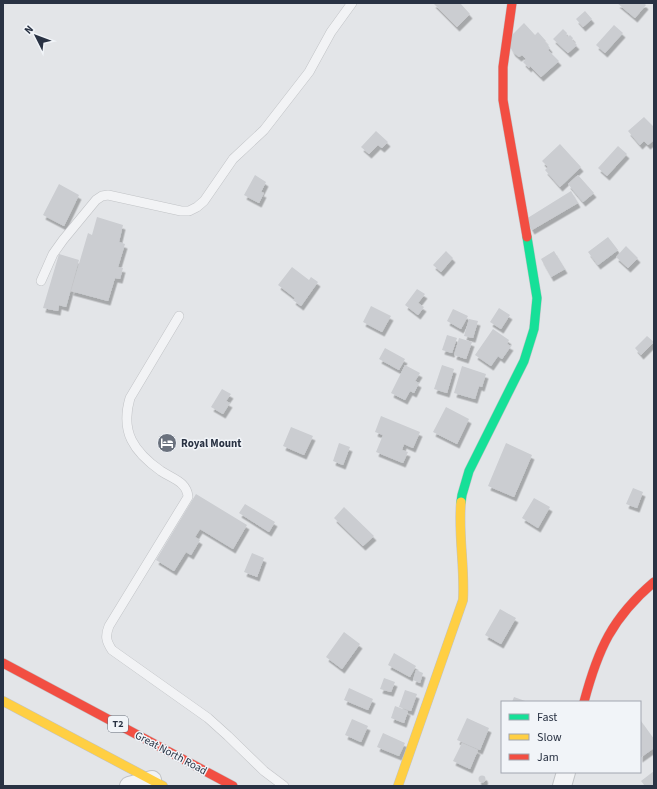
<svg xmlns="http://www.w3.org/2000/svg" width="657" height="789" font-family="'Source Sans 3',sans-serif">
<defs>
<filter id="shadow"><feDropShadow dx="2.5" dy="4.5" stdDeviation="0" flood-color="#0004"/></filter>
</defs>
<rect width="100%" height="100%" fill="#e3e5e8"/>
<path fill="#cbcdd1" filter="url(#shadow)" d="M433 3H460L470 14 457 27Z
M617 3H644L646 5 635 18Z
M585 11 592 19 583 27 576 19Z
M524 23 535 35 538 32 546 41 545 42 550 48 548 50 559 61 541 77 530 66 529 68 523 62 526 59 522 55 519 57 513 52 507 40Z
M614 25 623 33 605 53 596 45Z
M563 29 567 33 566 35 568 37 570 35 573 38 572 40 577 45 568 53 553 39Z
M644 117 654 127V140L648 145 644 141 640 145 628 131Z
M376 131 388 142 382 148 378 145 369 154 361 147Z
M560 144 581 167 560 187 545 170 548 167 542 161Z
M618 146 627 154 607 176 598 168Z
M255 175 266 182 261 192 264 193 259 203 244 195Z
M578 175 594 193 583 202 568 184Z
M59 184 79 195 64 226 43 215Z
M571 191 578 203 532 230 526 219Z
M97 217 123 225 119 242 125 244 118 267 123 268 120 279 115 278 108 301 71 291 88 233 92 235Z
M608 237 618 250 598 265 588 252Z
M626 246 638 258 628 268 616 257Z
M446 251 453 258 441 272 433 265Z
M554 251 565 269 551 277 541 259Z
M59 254 79 260 66 307 59 305 58 311 43 308Z
M292 267 309 280 311 277 318 282 301 306 293 300 295 298 278 285Z
M417 289 425 294 418 303 424 307 418 315 405 305Z
M371 306 391 316 382 332 363 322Z
M499 308 510 315 501 329 490 322Z
M453 309 468 316 461 329 447 321Z
M469 319 478 321 473 338 464 336Z
M493 329 509 340 507 344 511 346 502 359 498 356 491 366 475 355Z
M447 335 457 338 452 353 442 350Z
M647 336 654 342 641 355 635 348Z
M459 338 472 342 466 359 454 355Z
M385 348 405 359 399 370 379 359Z
M405 365 420 373 415 381 419 383 414 393 410 391 405 400 391 393Z
M442 365 454 369 447 393 434 389Z
M462 366 486 374 482 387 479 386 475 399 454 393Z
M222 389 231 394 226 401 230 403 223 414 211 407Z
M446 407 469 419 457 444 433 432Z
M381 416 420 432 413 448 404 444 402 450 408 452 403 463 376 452 383 435 375 432Z
M291 427 313 436 304 455 283 446Z
M339 443 350 447 343 465 333 461Z
M506 443 532 455 514 497 488 486Z
M633 488 643 492 637 508 626 504Z
M196 494 247 525 233 549 200 529 195 537 200 540 191 555 186 552 174 571 156 560Z
M534 498 550 507 538 528 522 518Z
M245 504 275 522 269 532 239 513Z
M344 507 374 536 363 546 334 518Z
M252 553 264 558 257 577 244 572Z
M500 609 516 618 501 644 485 635Z
M344 632 360 644 342 669 326 657Z
M394 653 416 666 410 677 388 665Z
M416 670 423 673 420 683 413 680Z
M384 678 395 682 391 692 380 689Z
M349 688 373 699 368 710 344 700Z
M405 690 417 694 411 711 399 707Z
M514 697 528 702H512Z
M395 706 408 711 404 723 391 718Z
M467 718 489 728 480 750 457 740Z
M352 719 368 726 361 742 345 735Z
M641 721 654 739V748L640 758Z
M383 733 405 743 399 756 377 747Z
M462 743 478 750 470 769 453 761Z
M654 771V786H645L641 781Z
M478.5 779a3.5 3.5 0 1 1 7 0a3.5 3.5 0 1 1-7 0Z"/>
<g fill="none" stroke-linecap="round" stroke-linejoin="round">
<defs>
<path id="lane" d="M41 281 53 254 63 240 96 200 102 196 108 195 181 211H189L197 207 204 201 233 159 264 130 309 72 331 32 352 3
M179 316 130 398C120 432 134 452 161 471 173 479 187 482 188 497L109 626C105 636 106 641 112 650L208 718 228 736 264 771 284 786"/>
<path id="street" d="M129 786 152 780
M562 786 566 772"/>
<path id="fast" d="M461 502 462 495 469 471 524 361 534 329 537 298 527 237"/>
<path id="slow" d="M3 701 163 786
M398 786 463 600C465 567 458 535 461 502"/>
<path id="jam" d="M512 3 503 67V100L527 237
M3 663 233 786
M584 702C598 649 612 618 654 582"/>
</defs>
<use href="#lane" stroke="#c1c3c6" stroke-width="10"/>
<use href="#street" stroke="#c1c3c6" stroke-width="20"/>
<use href="#fast" stroke="#c1c3c6" stroke-width="10"/>
<use href="#slow" stroke="#c1c3c6" stroke-width="10"/>
<use href="#jam" stroke="#c1c3c6" stroke-width="10"/>
<use href="#lane" stroke="#f2f3f5" stroke-width="9"/>
<use href="#street" stroke="#f2f3f5" stroke-width="18"/>
<use href="#fast" stroke="#16e098" stroke-width="9"/>
<use href="#slow" stroke="#ffcf43" stroke-width="9"/>
<use href="#jam" stroke="#f24e42" stroke-width="9"/>
</g>
<defs>
<symbol id="hotel-disc" viewBox="-11 -11 22 22"><circle r="9.5" fill="#6a717d" stroke="#f1f4f8"/><path d="M-6-4.5h1.5V1H6V5H4.5V3h-9V5H-6ZM-4 0a1.8 1.8 0 1 1 3.6 0ZM.5 0V-2.5h3Q6-2.5 6 0Z" fill="#fff"/></symbol>
</defs>
<g fill-rule="evenodd">
<use href="#hotel-disc" x="156" y="432" width="22" height="22"/>
</g>
<g text-anchor="middle" dominant-baseline="central" stroke-width="3" stroke-linejoin="round" paint-order="stroke">
<rect fill="#f1f4f8" stroke="#656c79" stroke-width="1" x="108" y="716" width="20" height="16" rx="3"/>
<g font-size="10" font-weight="bold" fill="#293243">
<text x="118" y="724">T2</text>
</g>
<g font-size="11" font-weight="bold" fill="#293243" stroke="#f1f4f8" text-anchor="start">
<text x="181" y="443">Royal Mount</text>
</g>
<g font-size="11" fill="#293243" stroke="#f1f4f8">
<text transform="translate(171 753) rotate(28)">Great North Road</text>
</g>
</g>
<rect width="657" height="789" fill="none" stroke="#293243" stroke-width="8"/>
<rect x="501" y="701" width="140" height="72" fill="#f1f4f8" stroke="#a1a6b0"/>
<rect x="509" y="714" width="20" height="6" fill="#16e098" stroke="#a1a6b0"/>
<text x="537" y="721" font-size="12" fill="#293243">Fast</text>
<rect x="509" y="734" width="20" height="6" fill="#ffcf43" stroke="#a1a6b0"/>
<text x="537" y="741" font-size="12" fill="#293243">Slow</text>
<rect x="509" y="754" width="20" height="6" fill="#f24e42" stroke="#a1a6b0"/>
<text x="537" y="761" font-size="12" fill="#293243">Jam</text>
<g transform="translate(36 36) rotate(312)" stroke="#f1f4f8" stroke-width="3" paint-order="stroke">
<path d="M0-3L7 15L0 10L-7 15Z" fill="#293243"/>
<text y="-6" font-size="11" font-weight="bold" text-anchor="middle" fill="#293243">N</text>
</g>
</svg>
